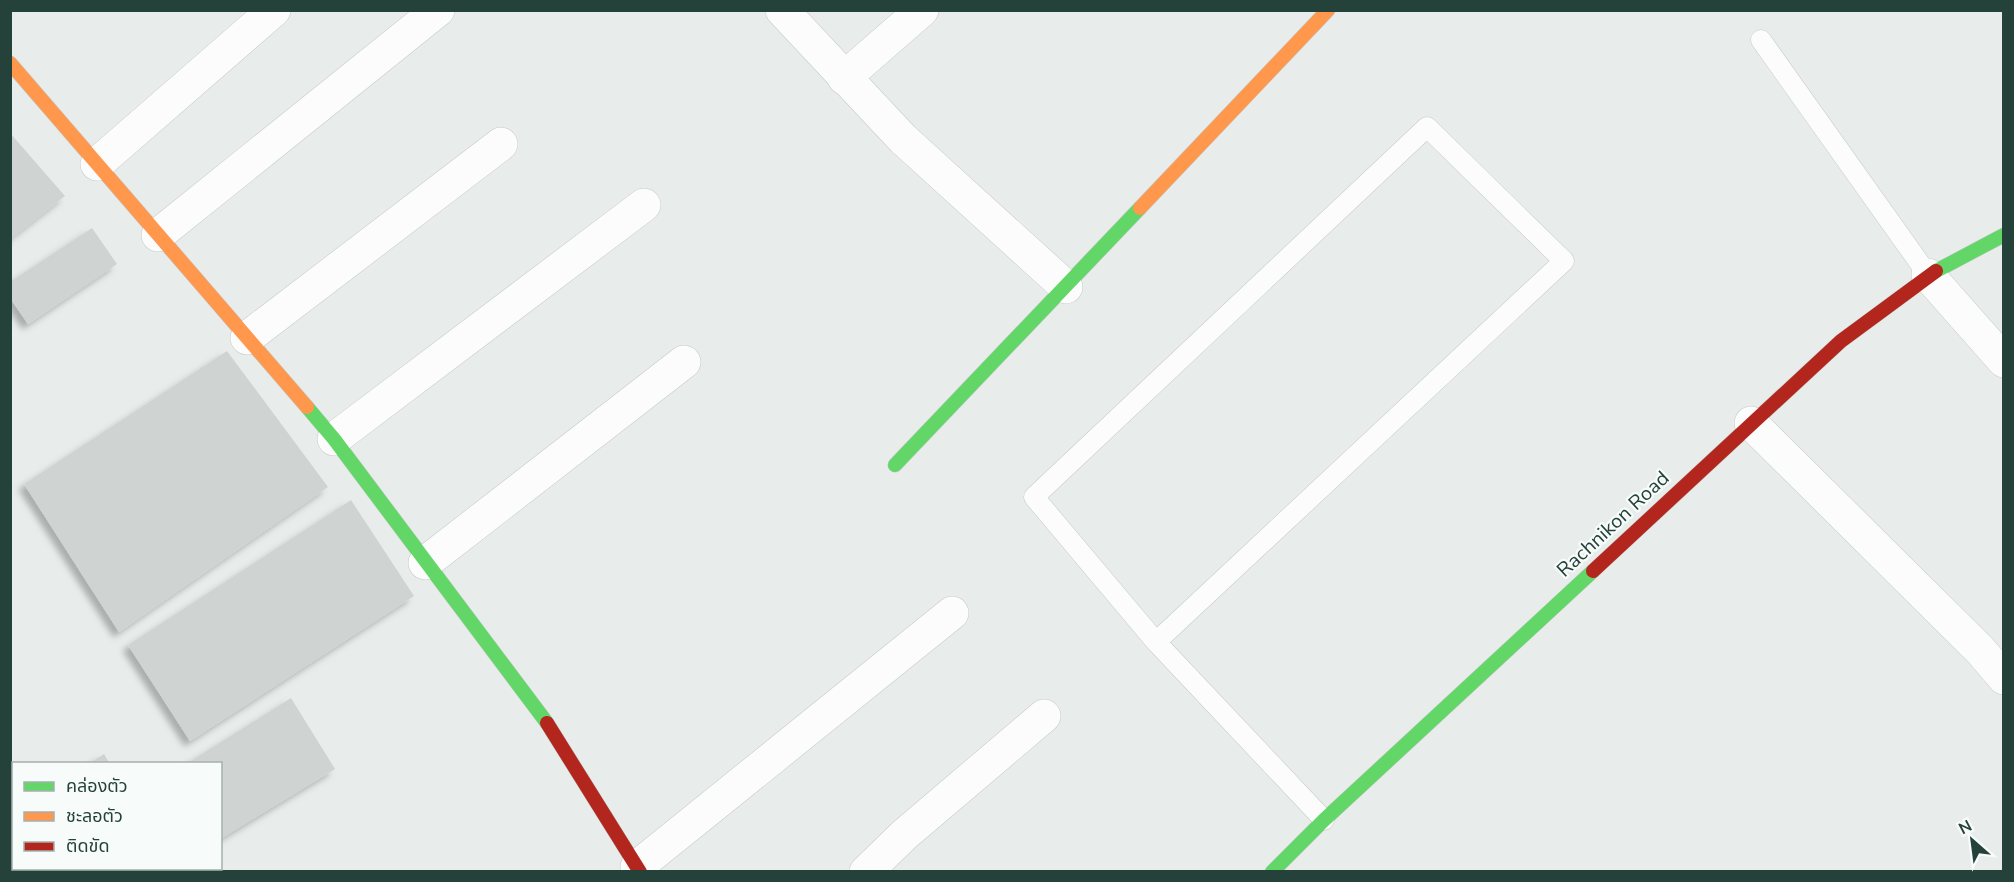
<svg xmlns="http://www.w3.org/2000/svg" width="2014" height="882" font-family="'Nunito Sans','Noto Sans Thai',sans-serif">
<defs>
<filter id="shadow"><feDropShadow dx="-5.5" dy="5.5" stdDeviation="3" flood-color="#0004"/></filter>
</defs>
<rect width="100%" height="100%" fill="#e8edeb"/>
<path fill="#cfd4d2" filter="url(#shadow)" d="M10 133 65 196 10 239Z
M92 228 117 264 28 324 10 298V282Z
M227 351 328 487 119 632 24 484Z
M351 500 414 596 190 741 128 645Z
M291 698 335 769 220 839V764H186Z
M104 754 110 764H88Z
M14 810V868H76L71 872H10V811Z"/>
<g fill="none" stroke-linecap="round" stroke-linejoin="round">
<defs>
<path id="lane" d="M1761 40 1928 275
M1156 642 1564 261 1427 127 1034 497 1156 642 1324 820"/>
<path id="street" d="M782 10 903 139 1066 287
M844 78 922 10
M97 164 274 10
M158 235 438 10
M1928 275 2004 361
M247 338 501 144
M1751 423 1980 650 2004 678
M334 439 644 205
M425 563 684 362
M637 867 952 613
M866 872 904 835 1044 716"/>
<path id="fast" d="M1936 271 2004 235
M307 407 334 439 547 723
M895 465 1140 208
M1272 872 1324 820 1593 571"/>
<path id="slow" d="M10 63 307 407
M1140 208 1328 10"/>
<path id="jam" d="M1593 571 1841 341 1936 271
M547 723 640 872"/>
</defs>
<use href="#lane" stroke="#c5cac8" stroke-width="21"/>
<use href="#street" stroke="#c5cac8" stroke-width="34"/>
<use href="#fast" stroke="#c3cbc8" stroke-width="15"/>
<use href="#slow" stroke="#c3cbc8" stroke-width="15"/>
<use href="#jam" stroke="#c3cbc8" stroke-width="15"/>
<use href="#lane" stroke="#fcfcfc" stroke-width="20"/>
<use href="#street" stroke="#fcfcfc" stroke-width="33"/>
<use href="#fast" stroke="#63d668" stroke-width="14"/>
<use href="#slow" stroke="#ff974d" stroke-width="14"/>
<use href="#jam" stroke="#b3261e" stroke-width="14"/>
</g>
<g text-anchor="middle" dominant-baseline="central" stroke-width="4.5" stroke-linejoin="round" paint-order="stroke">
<g font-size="20" fill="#24423a" stroke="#f7fbf9">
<text transform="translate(1613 524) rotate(-43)">Rachnikon Road</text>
</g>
</g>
<rect width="2014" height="882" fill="none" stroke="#24423a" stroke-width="24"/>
<rect x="12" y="762" width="210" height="108" fill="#f7fbf9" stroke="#a3b1ad" stroke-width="1.5"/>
<rect x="24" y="782" width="30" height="9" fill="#63d668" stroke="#a3b1ad" stroke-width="1.5"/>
<text x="66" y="792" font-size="18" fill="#24423a">คล่องตัว</text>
<rect x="24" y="812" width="30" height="9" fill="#ff974d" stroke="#a3b1ad" stroke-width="1.5"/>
<text x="66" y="822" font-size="18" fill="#24423a">ชะลอตัว</text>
<rect x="24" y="842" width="30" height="9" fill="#b3261e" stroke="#a3b1ad" stroke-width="1.5"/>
<text x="66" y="852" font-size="18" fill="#24423a">ติดขัด</text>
<g transform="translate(1972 840) rotate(332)" stroke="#f7fbf9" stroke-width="4.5" paint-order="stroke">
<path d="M0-4.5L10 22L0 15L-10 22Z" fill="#24423a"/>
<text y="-9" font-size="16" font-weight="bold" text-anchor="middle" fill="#24423a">N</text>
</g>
</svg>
